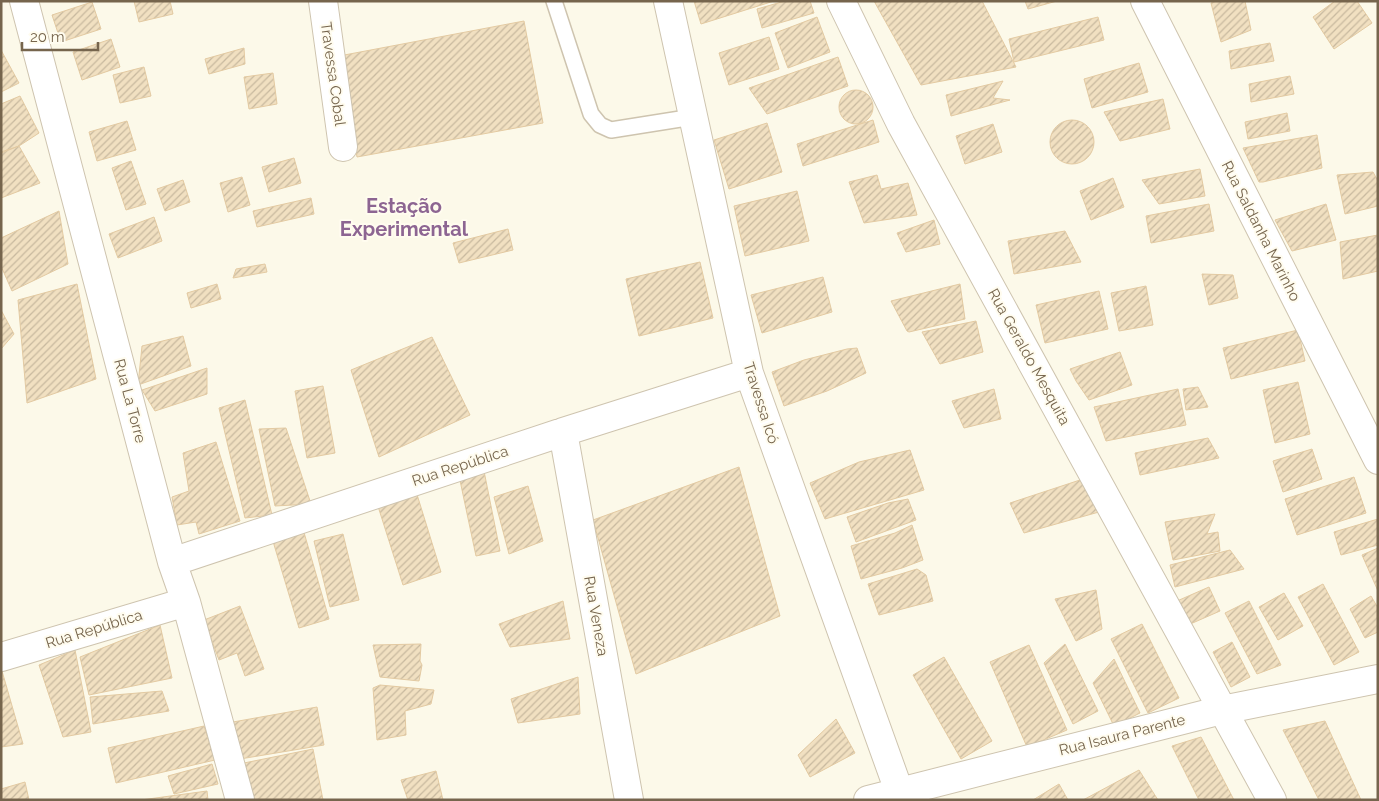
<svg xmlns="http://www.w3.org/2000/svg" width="1379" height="801" font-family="Raleway,sans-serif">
<defs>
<pattern id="building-hatch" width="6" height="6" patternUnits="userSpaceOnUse" patternTransform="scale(1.25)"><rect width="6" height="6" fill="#f1e0c1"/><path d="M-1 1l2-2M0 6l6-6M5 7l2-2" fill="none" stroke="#c8b99f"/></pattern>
</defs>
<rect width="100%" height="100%" fill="#fcf9e9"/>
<path fill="url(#building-hatch)" stroke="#e3caa2" d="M134 1H170L173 14 139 22Z
M694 1H774L701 24Z
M785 1H810L814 13 762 28 757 9Z
M874 1H982L1016 67 921 85Z
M1025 1H1057L1028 9Z
M1217 1H1245L1251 30 1221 42 1211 3Z
M1335 1H1357L1372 23 1334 49 1313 17Z
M92 2 101 29 61 42 52 15Z
M817 17 830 52 788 68 775 33Z
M1098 17 1104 40 1014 62 1009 39Z
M524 21 543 123 357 157 339 56Z
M769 37 779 69 729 85 719 53Z
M111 39 120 67 82 80 73 52Z
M1270 43 1274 61 1231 69 1229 51Z
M244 48 245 64 209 74 205 59Z
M1 50 19 83 1 92Z
M838 57 848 86 767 114 749 88Z
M1139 63 1148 92 1092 108 1084 79Z
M144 67 151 96 120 103 113 75Z
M273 73 277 104 249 109 244 77Z
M1290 76 1294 94 1251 102 1249 84Z
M1003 81 993 98 1010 100 951 116 946 95Z
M839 107a17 17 0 1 1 34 0a17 17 0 1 1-34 0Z
M20 96 39 133 19 146 1 152V104Z
M1163 99 1170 129 1120 141 1104 112Z
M1287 113 1290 131 1248 139 1245 122Z
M1050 142a22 22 0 1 1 44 0a22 22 0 1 1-44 0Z
M873 120 879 142 803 166 797 144Z
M127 121 136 150 97 161 89 132Z
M767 123 782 172 729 189 714 140Z
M993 124 1002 152 965 164 956 136Z
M1317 135 1322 168 1263 182H1259L1243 148Z
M19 146 40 183 1 198V153Z
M294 158 301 183 269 192 262 167Z
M131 161 146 204 126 210 112 168Z
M1200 169 1205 196 1159 204 1142 180Z
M1373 172 1378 181V206L1345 214 1337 175Z
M877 175 881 189 908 183 917 215 864 223 849 182Z
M242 177 250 205 228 212 220 183Z
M1113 178 1124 207 1091 220 1080 191Z
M183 180 190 202 165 211 157 189Z
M797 191 809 241 745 256 734 206Z
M311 198 314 214 257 227 253 211Z
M1209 204 1214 231 1151 243 1146 216Z
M1326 204 1336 240 1292 251 1275 220Z
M59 211 68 264 12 291 1 266V238Z
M154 217 162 241 118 258 109 234Z
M934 220 940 244 906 252 897 233Z
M508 229 513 250 459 263 453 243Z
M1065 231 1081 262 1014 274 1008 241Z
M1378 235V271L1343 279 1340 242Z
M700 262 713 318 639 336 626 279Z
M265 264 267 272 233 278 236 269Z
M1202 274 1233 275 1238 298 1209 305Z
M823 277 832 312 762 333 751 295Z
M77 284 96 379 27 403 18 300Z
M217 284 221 299 191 308 187 293Z
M960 284 965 319 909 332 907 331 891 301Z
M1146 286 1153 325 1119 331 1111 293Z
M1099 291 1108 329 1045 343 1036 305Z
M1 310 14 334 1 349Z
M976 321 983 352 940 364 922 332Z
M1298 330 1305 361 1231 379 1223 348Z
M183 336 191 366 138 385 142 346Z
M432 337 470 415 379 457 351 370Z
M857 348 866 373 827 391 784 406 772 372 804 360 847 349Z
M1120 352 1132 385 1089 400 1076 381 1070 369Z
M207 368V394L155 411 142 390Z
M1298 382 1310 434 1275 443 1263 390Z
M323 386 335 453 307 458 295 391Z
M1198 387 1208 407 1186 410 1183 389Z
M994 389 1001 419 964 428 952 401Z
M1178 389 1186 425 1106 441 1094 407Z
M245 400 272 515 245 518 219 408Z
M286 428 311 504 275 506 259 429Z
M1208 438 1219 458 1140 475 1135 453Z
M216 442 240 521 199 534 196 522 177 525 172 497 189 491 183 453Z
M1312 449 1322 479 1283 492 1273 461Z
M910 450 924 490 825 519 810 483 859 462Z
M483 466 500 551 476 556 458 471Z
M739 467 780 616 636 674 593 520Z
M1354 477 1366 513 1297 535 1285 499Z
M1083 479 1099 512 1024 533 1010 503Z
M528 486 543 541 509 554 494 497Z
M415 488 441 572 403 585 376 500Z
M908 499 916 520 856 542 847 517 888 503Z
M1215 514 1207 534 1218 532 1220 551 1173 560 1165 522Z
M1378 519V545L1341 555 1334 532Z
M912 525 923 560 902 568 861 579 851 546 895 533Z
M303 529 329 619 299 628 272 538Z
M343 534 359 600 330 607 314 541Z
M1378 548V591L1362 555Z
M1230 550 1244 569 1175 587 1170 565Z
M917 569 926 575 933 601 879 615 868 584Z
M1323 584 1359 652 1334 665 1298 597Z
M1209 587 1220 611 1188 625 1177 601Z
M1096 590 1102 629 1076 641 1055 599Z
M1284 593 1303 626 1278 640 1259 607Z
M1371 596 1378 608V632L1365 638 1350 609Z
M563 601 570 639 510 647 499 624Z
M1249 601 1281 665 1257 674 1225 613Z
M240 606 264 669 245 676 237 653 219 660 204 620Z
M1142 624 1179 698 1148 713 1111 639Z
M160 625 172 678 89 695 80 657Z
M1232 642 1250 677 1231 687 1213 652Z
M421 644 420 661 422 665 419 681 380 677 373 645Z
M1065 644 1098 711 1073 724 1044 663Z
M1029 645 1067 730 1027 747 990 662Z
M75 650 91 732 63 737 39 665Z
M944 657 992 741 961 759 913 675Z
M1114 659 1140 713 1114 726 1093 683Z
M2 671 23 744 1 747Z
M578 677 580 714 518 723 511 699Z
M380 685 434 690 431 704 405 711 406 735 377 740 373 688Z
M162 691 169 711 93 724 90 697Z
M317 707 324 745 240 759 233 722Z
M836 719 855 753 810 777 798 755Z
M1325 721 1361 800H1319L1283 730Z
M204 726 215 760 116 783 108 748Z
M1201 737 1234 800H1199L1172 746Z
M313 749 323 800H251L244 763Z
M212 764 218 784 174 794 168 776Z
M1139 770 1158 800H1083Z
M436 771 443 800H408L401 780Z
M25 782 29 800H1V789Z
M1059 784 1068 800H1033Z
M207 791 208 800H141Z"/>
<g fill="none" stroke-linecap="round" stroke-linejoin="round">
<defs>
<path id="service" d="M554 1 591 114 600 125 611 130 693 117"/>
<path id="minor" d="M24 1 172 562 186 602 240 800
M323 1 343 147
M668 1 749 373 899 791
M841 1 901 124 1272 800
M1145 1 1378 460
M563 432 629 800
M172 562 563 432 749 373
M1 657 186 602"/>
<path id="tertiary" d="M868 800 1222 710 1378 679"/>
</defs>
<use href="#service" stroke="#cec4af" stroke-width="18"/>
<use href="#minor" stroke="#cec4af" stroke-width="30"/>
<use href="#tertiary" stroke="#cec4af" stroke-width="30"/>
<use href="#service" stroke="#fff" stroke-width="15"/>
<use href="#minor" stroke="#fff" stroke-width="28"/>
<use href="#tertiary" stroke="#fff" stroke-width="28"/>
</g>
<g text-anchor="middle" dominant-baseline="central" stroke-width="4" stroke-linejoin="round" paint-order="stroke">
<g font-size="15" fill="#76654d" stroke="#fffcef">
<text transform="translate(333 74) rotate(82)">Travessa Cobal</text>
<text transform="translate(1261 231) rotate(63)">Rua Saldanha Marinho</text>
<text transform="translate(1029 357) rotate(61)">Rua Geraldo Mesquita</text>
<text transform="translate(130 401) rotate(75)">Rua La Torre</text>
<text transform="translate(761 403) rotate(72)">Travessa Icó</text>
<text transform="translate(460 466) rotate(-18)">Rua República</text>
<text transform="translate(596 616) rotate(80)">Rua Veneza</text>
<text transform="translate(94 629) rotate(-17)">Rua República</text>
<text transform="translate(1122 735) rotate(-14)">Rua Isaura Parente</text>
</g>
<g font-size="20" font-weight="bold" fill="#8d6592" stroke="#fffcef">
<text x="404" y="206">Estação<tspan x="404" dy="23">Experimental</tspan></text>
</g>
</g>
<rect width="1379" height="801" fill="none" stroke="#76654d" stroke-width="5"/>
<path d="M22 42v8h76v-8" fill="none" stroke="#76654d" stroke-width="2.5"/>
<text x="30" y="42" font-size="15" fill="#76654d" stroke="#fffcef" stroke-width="4" paint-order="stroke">20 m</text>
</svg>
